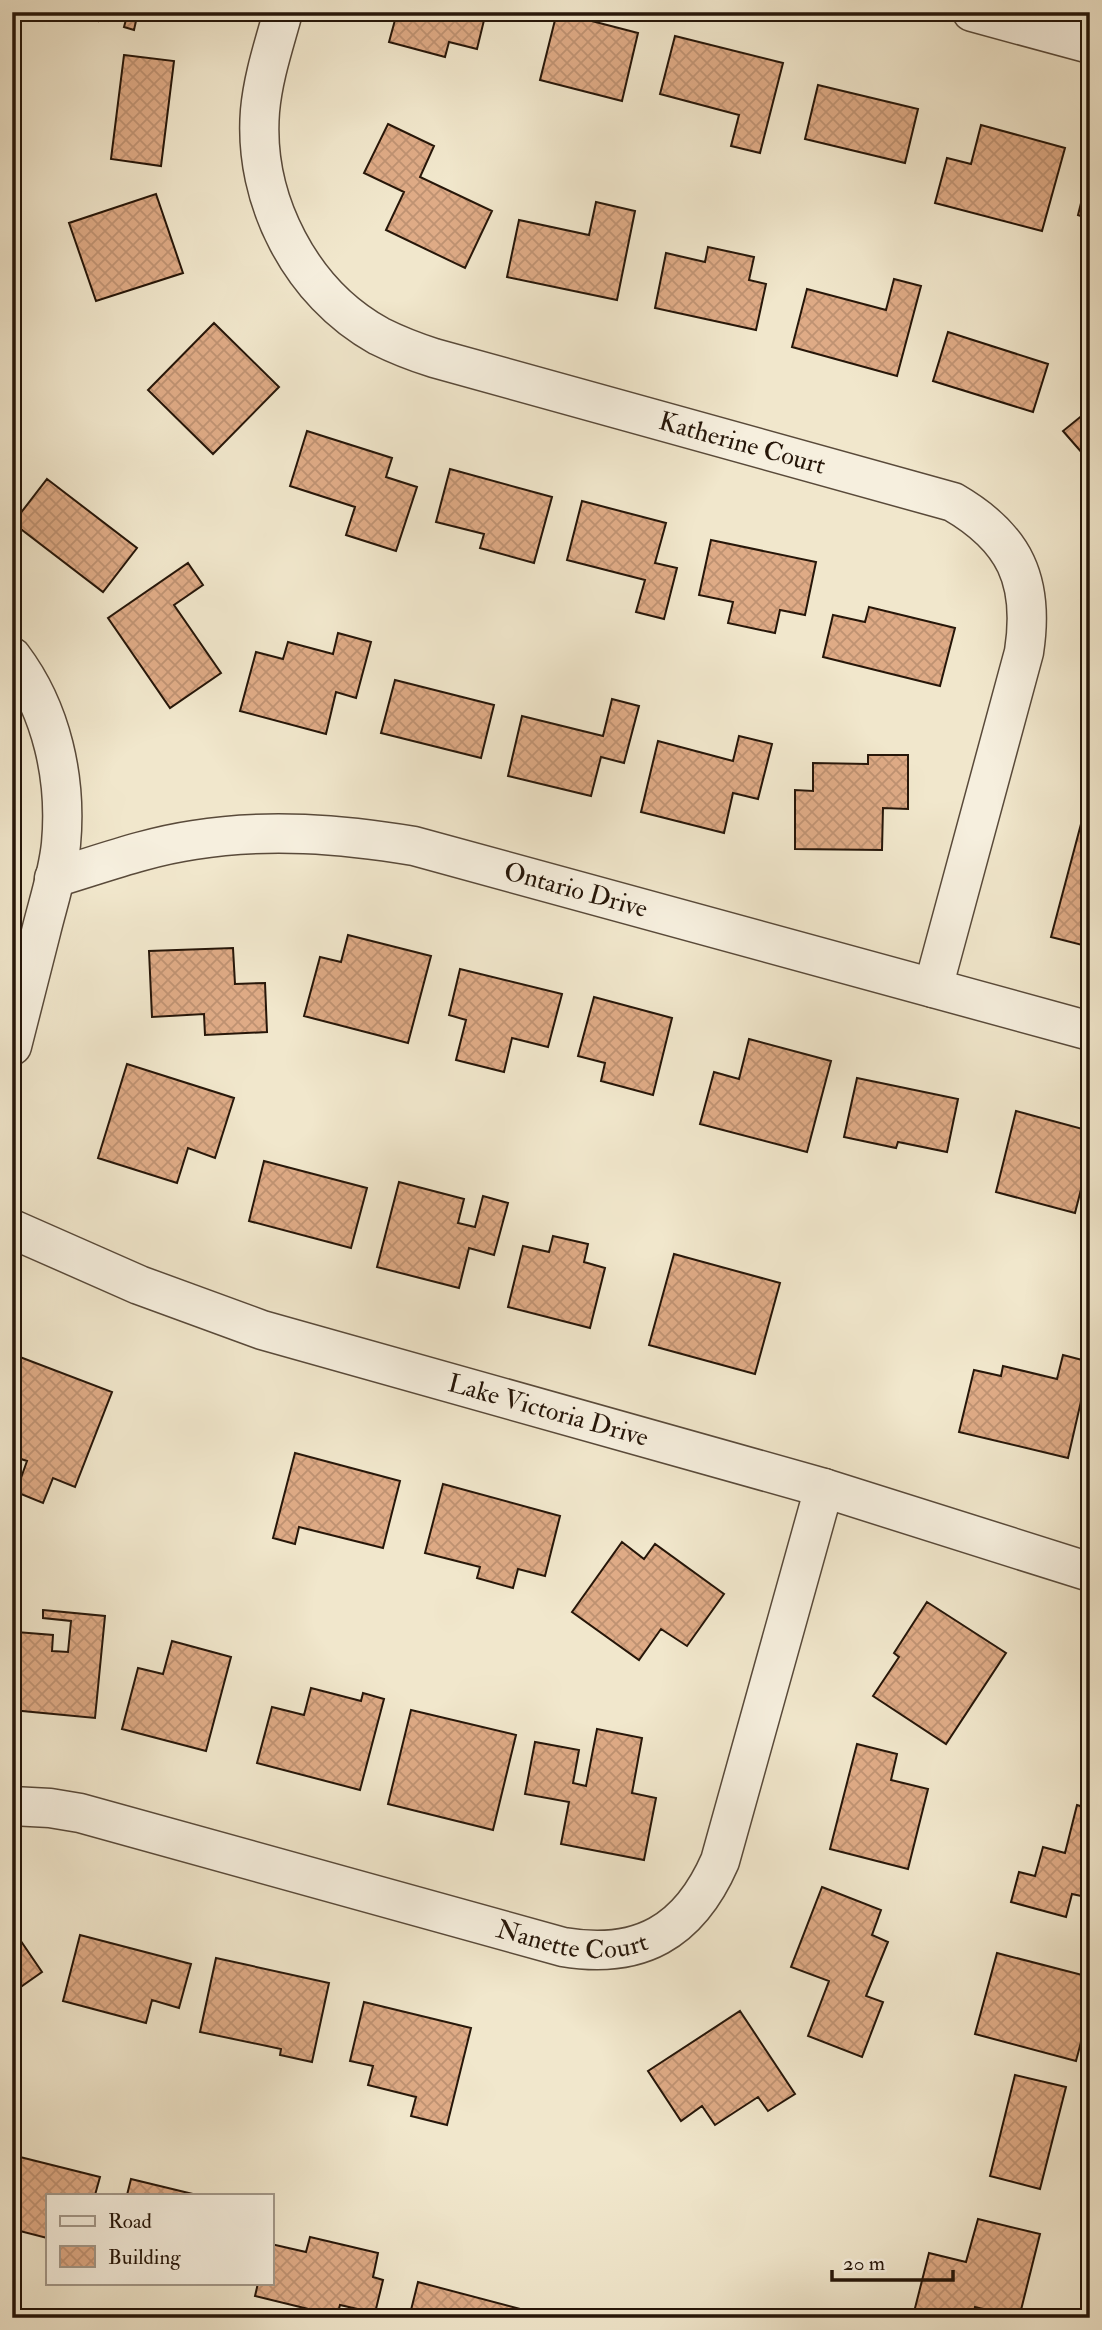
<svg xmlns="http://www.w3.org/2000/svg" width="1102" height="2330" font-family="'IM FELL Double Pica',serif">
<defs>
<pattern id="building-cross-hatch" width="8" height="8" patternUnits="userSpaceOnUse" patternTransform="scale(1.75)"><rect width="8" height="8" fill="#dfab86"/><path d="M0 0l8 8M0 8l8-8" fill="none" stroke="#bf9272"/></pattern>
</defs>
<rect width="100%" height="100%" fill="#f1e7cc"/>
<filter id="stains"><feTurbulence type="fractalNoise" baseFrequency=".00286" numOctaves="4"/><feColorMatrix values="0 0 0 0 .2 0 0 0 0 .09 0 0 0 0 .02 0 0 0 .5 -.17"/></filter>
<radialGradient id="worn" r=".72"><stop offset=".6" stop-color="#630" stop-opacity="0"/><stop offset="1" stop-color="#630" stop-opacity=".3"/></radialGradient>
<path fill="url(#building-cross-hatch)" stroke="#261609" stroke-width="2" d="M76 12H100L98 21 76 15Z
M128 12H138L134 30 124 27Z
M379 12H486L477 49 449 42 445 57 389 42 395 20 378 16Z
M557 12 638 33 622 101 540 80Z
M675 36 783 63 760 153 731 146 739 115 660 94Z
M124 55 174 61 161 166 111 159Z
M818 85 918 109 905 163 805 139Z
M388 124 434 146 420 177 492 211 465 268 386 230 404 192 364 173Z
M981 125 1065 148 1042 231 935 203 947 158 971 164Z
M1090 167V219L1078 215Z
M156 194 183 273 96 301 69 223Z
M596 202 635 211 617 300 507 277 519 220 589 235Z
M708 247 754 257 749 280 766 284 756 330 655 308 666 253 705 262Z
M894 279 921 286 897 376 792 347 807 289 886 310Z
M214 323 279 387 213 454 148 390Z
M948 332 1048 364 1033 412 933 381Z
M1090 409V462L1063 431Z
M307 431 392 458 386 477 417 487 396 551 346 535 355 507 290 486Z
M450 469 552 497 534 563 480 548 484 534 436 522Z
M47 479 137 548 103 592 13 523Z
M582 501 666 523 655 563 677 568 664 619 636 612 645 580 567 560Z
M711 540 816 562 805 615 780 610 775 633 728 623 733 602 699 595Z
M188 563 203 585 174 605 221 673 170 708 108 618Z
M869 607 955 628 940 686 823 657 833 615 865 622Z
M338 633 371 642 356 698 336 692 326 734 240 711 256 652 283 659 288 642 333 654Z
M395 680 494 705 481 758 381 733Z
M612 699 639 706 624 763 601 757 591 796 508 776 522 716 603 736Z
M739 736 772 744 758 799 733 793 724 833 641 812 658 741 733 761Z
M868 755H908V809L883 808 882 850 795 849V790L813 791V763L868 764Z
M1081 824 1090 826V947L1051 937Z
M348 935 431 956 408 1043 304 1016 320 957 341 962Z
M233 948 235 984 265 983 267 1032 205 1035 204 1014 152 1017 149 951Z
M460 969 562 994 548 1047 512 1038 504 1072 456 1060 466 1020 449 1015Z
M594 997 672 1018 653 1095 601 1081 605 1063 578 1056Z
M749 1039 831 1061 807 1152 700 1124 714 1072 739 1079Z
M127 1064 234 1098 215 1158 188 1148 177 1183 98 1158Z
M857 1078 958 1099 947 1152 898 1142 896 1148 844 1137Z
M1016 1111 1090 1131V1154L1075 1213 996 1192Z
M264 1161 367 1188 351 1248 249 1221Z
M399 1182 464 1199 458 1223 475 1227 483 1196 508 1203 494 1255 469 1248 459 1288 377 1267Z
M553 1236 588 1244 584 1262 605 1268 590 1328 508 1307 523 1246 549 1252Z
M674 1254 780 1283 755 1374 649 1345Z
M12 1354 112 1392 75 1487 53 1478 43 1503 16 1492 27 1461 12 1456Z
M1063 1355 1090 1362 1068 1458 959 1432 974 1370 1001 1376 1003 1366 1057 1379Z
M295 1453 400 1481 383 1548 299 1527 295 1544 273 1538Z
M443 1484 560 1516 545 1576 518 1569 513 1588 477 1578 480 1567 425 1553Z
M622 1542 644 1559 655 1544 724 1594 687 1646 661 1629 639 1660 572 1612Z
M927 1602 1006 1653 946 1744 873 1696 899 1657 894 1653Z
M43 1610 105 1616 95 1718 12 1710V1650H15L17 1632 53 1635 52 1651 68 1652 71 1621 43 1618Z
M172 1641 231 1657 206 1751 122 1729 138 1668 163 1674Z
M1090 1686V1771H1088L1085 1687Z
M311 1688 361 1701 363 1693 384 1699 360 1790 257 1763 272 1707 304 1715Z
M411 1710 516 1735 493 1830 388 1804Z
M597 1729 642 1738 632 1793 656 1798 644 1860 561 1844 569 1802 525 1794 535 1742 579 1750 573 1783 586 1786Z
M857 1744 897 1754 891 1780 928 1789 908 1869 830 1849Z
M1077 1805 1090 1809V1898L1072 1894 1066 1917 1011 1902 1019 1872 1035 1876 1043 1847 1065 1853Z
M822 1887 881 1910 872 1935 888 1942 866 1996 883 2002 862 2057 808 2036 829 1981 791 1967Z
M12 1928 42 1972 12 1993Z
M80 1935 191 1964 179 2008 152 2000 146 2023 63 2001Z
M997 1953 1090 1977V2008L1076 2061 975 2034Z
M216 1958 329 1983 312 2062 280 2055 281 2049 200 2032Z
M364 2002 471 2028 447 2125 411 2116 416 2097 368 2085 373 2066 350 2061Z
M740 2011 795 2094 768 2111 758 2097 715 2125 702 2106 681 2121 648 2071Z
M1015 2075 1066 2087 1040 2189 990 2176Z
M12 2155 100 2177 95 2195H47V2238L12 2229Z
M131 2179 197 2195H127Z
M978 2219 1040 2234 1019 2318 975 2307 973 2318 913 2316 929 2253 966 2262Z
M310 2237 378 2253 373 2277 383 2280 375 2313 340 2305 337 2316 255 2296 258 2283H271V2244L306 2252Z
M418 2282 524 2310 522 2318H409Z"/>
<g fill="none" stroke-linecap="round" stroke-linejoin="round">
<defs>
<g id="minor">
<path id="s1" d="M283 12C274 45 263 77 260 111 253 200 301 293 379 336 397 345 415 352 434 358L953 502C1015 538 1035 581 1024 652L933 988"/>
<path d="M972 12 1090 44"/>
<path d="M12 657C52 710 67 779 61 844 58 874 48 903 41 932 31 970 22 1008 12 1046"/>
<path id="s2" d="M54 878C101 864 146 847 194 840 268 828 341 834 414 846L1090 1031"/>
<path id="s3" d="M12 1229 139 1285 262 1330 824 1488 1090 1572"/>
<path id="s4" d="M12 1806 50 1808 80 1813 563 1947C640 1960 689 1932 720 1861L824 1488"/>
</g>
</defs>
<use href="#minor" stroke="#594a3a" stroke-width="41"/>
<use href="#minor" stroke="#f6efde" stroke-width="38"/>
</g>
<g text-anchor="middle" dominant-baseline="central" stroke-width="6" stroke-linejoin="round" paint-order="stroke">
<g font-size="26" fill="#261609" stroke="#f6efde">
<text stroke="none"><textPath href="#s1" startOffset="749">Katherine Court</textPath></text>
<text stroke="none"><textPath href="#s2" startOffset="534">Ontario Drive</textPath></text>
<text stroke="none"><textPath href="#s3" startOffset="567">Lake Victoria Drive</textPath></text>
<text stroke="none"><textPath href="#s4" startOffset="578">Nanette Court</textPath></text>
</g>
</g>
<rect width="1102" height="2330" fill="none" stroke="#f1e7cc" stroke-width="42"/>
<rect x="14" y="14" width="1074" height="2302" fill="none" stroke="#261609" stroke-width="3.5"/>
<rect x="21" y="21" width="1060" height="2288" fill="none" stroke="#261609" stroke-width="2"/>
<rect x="46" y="2194" width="228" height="91" fill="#f6efde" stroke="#a39889" stroke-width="2"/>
<rect x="60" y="2216" width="35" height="10" fill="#f6efde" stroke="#a39889" stroke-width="2"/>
<text x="108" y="2228" font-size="21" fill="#261609">Road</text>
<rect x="60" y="2246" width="35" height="21" fill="url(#building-cross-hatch)" stroke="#a39889" stroke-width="2"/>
<text x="108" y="2264" font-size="21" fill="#261609">Building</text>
<path d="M832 2270v10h121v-10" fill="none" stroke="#261609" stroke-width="3.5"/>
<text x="843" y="2270" font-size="21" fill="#261609" stroke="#f6efde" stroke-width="5" paint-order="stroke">20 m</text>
<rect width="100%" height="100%" filter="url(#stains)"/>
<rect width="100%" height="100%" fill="url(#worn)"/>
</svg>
